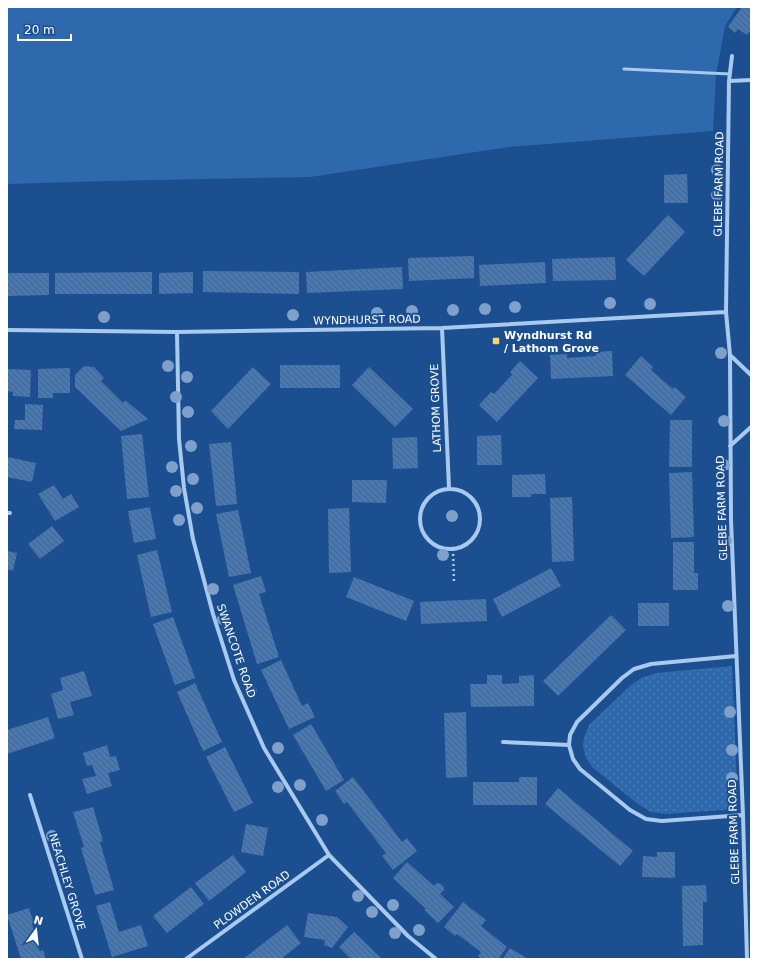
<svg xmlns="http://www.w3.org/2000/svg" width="758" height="966" font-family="'DejaVu Sans',sans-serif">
<defs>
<pattern id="grass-dots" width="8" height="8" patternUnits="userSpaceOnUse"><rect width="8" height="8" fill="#2e69ad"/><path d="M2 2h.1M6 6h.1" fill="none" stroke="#4d80b9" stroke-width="1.8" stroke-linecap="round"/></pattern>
<pattern id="building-back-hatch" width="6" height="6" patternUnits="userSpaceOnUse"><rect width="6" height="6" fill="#4478b7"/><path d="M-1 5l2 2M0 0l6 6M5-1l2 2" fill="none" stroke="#486282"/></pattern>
</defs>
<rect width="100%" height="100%" fill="#1b4f8f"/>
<path fill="url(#grass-dots)" d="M732 666 738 809 666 814 651 812 638 804 592 767 586 758 583 746 584 737 589 725 630 686 641 678 656 673Z"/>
<path fill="#2e69ad" d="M7 7H737L725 26 716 75 713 131 509 147 310 177 107 181 7 184Z"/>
<path fill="url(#building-back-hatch)" d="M742 7H751V30L747 35 738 29 735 33 728 27Z
M687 174 688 203H664V175Z
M668 215 685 232 644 276 626 260Z
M474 256V278L409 281 408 258Z
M615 257 616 280 553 281 552 259Z
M545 262 546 283 480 286 479 265Z
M402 267 403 289 307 293 306 272Z
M203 271 299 272V294L203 292Z
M152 272V294H55V273Z
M193 272V293L159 294V273Z
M7 273H49V295L7 296Z
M612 351 613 376 551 379 550 355 567 354V358L596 356V352Z
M641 356 653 367 651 370 673 389 675 387 686 397 671 415 625 375Z
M520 361 538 378 497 422 479 405 491 392 494 394 512 375 510 372Z
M280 365H340V388H280Z
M84 366 94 367 104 378 101 381 123 403 125 400 148 419 121 431 75 387V375Z
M253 367 271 384 228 429 211 411Z
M369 367 413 409 395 427 352 385Z
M70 368V393H53V398H38V369Z
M7 369 31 370 30 397 13 396V392L7 391Z
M25 404 43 405 42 430 14 429 15 420H25Z
M670 420H692V467H669Z
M142 434 149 497 127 499 121 436Z
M501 435 502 465H477V436Z
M417 437 418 468 393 469 392 438Z
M231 442 237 504 216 506 209 444Z
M7 457 36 463 32 482 7 477Z
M692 472 694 537 671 538 669 473Z
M545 474 546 494H531V497H512V475Z
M352 480H387L386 503 352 502Z
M54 485 63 499 71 494 79 507 55 521 38 494Z
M572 497 574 561 552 562 550 498Z
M150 507 156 539 134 543 128 511Z
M349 508 351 572 329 573 328 509Z
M238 510 251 573 229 577 216 514Z
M52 526 64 541 40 559 28 544Z
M673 542H694V573H698V590H673Z
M157 550 172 612 151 617 137 555Z
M7 551 17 553 13 571 7 569Z
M551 568 561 586 502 617 493 599Z
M261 576 266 592 259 594 279 657 257 664 233 585Z
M354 577 414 601 406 621 346 597Z
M486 599 487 621 421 624 420 602Z
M638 603H669V626H638Z
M611 615 626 630 558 696 543 681Z
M173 617 195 678 175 685 153 624Z
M281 660 302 706 308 703 315 717 289 729 261 670Z
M84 671 92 696 70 702 74 715 58 719 51 694 63 690 60 678Z
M487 675H502V684L519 683V676L534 675V706L471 707 470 684H487Z
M195 683 222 742 203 751 177 692Z
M466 712 467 777 446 778 444 713Z
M48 717 55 738 7 754V730Z
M311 724 344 780 326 791 293 735Z
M107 745 110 757 116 756 120 770 108 773 112 786 87 794 82 779 96 776 92 765 87 766 83 753Z
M225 747 253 803 234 812 206 757Z
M353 777 402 842 407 838 417 851 393 870 382 856 386 853 347 802 344 804 335 791Z
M519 777H537V805H473V782H519Z
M558 788 633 851 620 866 545 804Z
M93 807 103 841 100 842 114 890 95 895 81 848 84 847 73 812Z
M246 824 268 828 263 856 241 852Z
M657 852H675V878L642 877 643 856 657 857Z
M233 855 246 872 209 901 195 883Z
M407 862 434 886 437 883 441 884 444 887V890L440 894 454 907 438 923 424 910 426 909 393 878Z
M706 885 707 902H703V945L683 946 682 886Z
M191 887 204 904 167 933 153 916Z
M110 902 119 932 141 925 148 946 112 957 96 906Z
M463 902 486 920 481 926 507 947 498 959H482L478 956 481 952 457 934 455 936 444 927Z
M29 908 34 924H32L40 951 43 950 46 959H21L7 915Z
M308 913 337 917 348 927 332 948 324 945 325 940 304 937Z
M287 925 301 943 281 959H243Z
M354 932 382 959H351L339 947Z
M510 948 528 959H503Z"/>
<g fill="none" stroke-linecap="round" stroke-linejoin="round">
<path stroke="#a9c9ee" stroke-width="2.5" stroke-dasharray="2 3" stroke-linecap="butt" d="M453 549 454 583"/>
<path stroke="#a9c9ee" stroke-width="3" d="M624 69 730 74"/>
<path stroke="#a9c9ee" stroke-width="4" d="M732 56 729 81 726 312 730 355 731 520 743 815 747 959
M729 81 751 80
M442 328 449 488
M7 330 177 332 442 328 726 312
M177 332 179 439 184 488 193 539 213 614 234 680 264 748 329 855 408 936 436 959
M730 355 751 375
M730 446 751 427
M420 519a30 30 0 1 1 60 0a30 30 0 1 1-60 0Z
M7 513H10
M736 656 651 664 634 669 622 678 577 722 570 735 569 745 573 759 580 769 630 810 646 819 662 821 743 815
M503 742 569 745
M30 795 82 959
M186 959 329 855"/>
</g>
<g fill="#7ea0ca">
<circle cx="717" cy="170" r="6"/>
<circle cx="717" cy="195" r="6"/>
<circle cx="610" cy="303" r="6"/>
<circle cx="650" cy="304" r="6"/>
<circle cx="515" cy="307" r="6"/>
<circle cx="485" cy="309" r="6"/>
<circle cx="453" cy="310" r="6"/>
<circle cx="412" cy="311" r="6"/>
<circle cx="377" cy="313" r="6"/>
<circle cx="293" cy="315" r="6"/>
<circle cx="104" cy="317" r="6"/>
<circle cx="721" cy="353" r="6"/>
<circle cx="168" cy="366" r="6"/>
<circle cx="187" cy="377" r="6"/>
<circle cx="176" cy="397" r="6"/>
<circle cx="188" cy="412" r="6"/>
<circle cx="724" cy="421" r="6"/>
<circle cx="191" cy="446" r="6"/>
<circle cx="724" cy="465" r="6"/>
<circle cx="172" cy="467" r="6"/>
<circle cx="193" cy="479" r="6"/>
<circle cx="176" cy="491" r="6"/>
<circle cx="197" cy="508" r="6"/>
<circle cx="452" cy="516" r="6"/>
<circle cx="179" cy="520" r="6"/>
<circle cx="726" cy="541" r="6"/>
<circle cx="443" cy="555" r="6"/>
<circle cx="213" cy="589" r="6"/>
<circle cx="728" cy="606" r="6"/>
<circle cx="223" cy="619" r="6"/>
<circle cx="251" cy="692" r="6"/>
<circle cx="730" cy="712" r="6"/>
<circle cx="278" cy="748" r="6"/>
<circle cx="732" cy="750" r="6"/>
<circle cx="732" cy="778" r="6"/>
<circle cx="300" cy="785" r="6"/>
<circle cx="278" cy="787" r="6"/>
<circle cx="322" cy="820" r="6"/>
<circle cx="52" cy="836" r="6"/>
<circle cx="358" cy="896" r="6"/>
<circle cx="393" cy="905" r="6"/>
<circle cx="372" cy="912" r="6"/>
<circle cx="419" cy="930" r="6"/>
<circle cx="395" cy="933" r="6"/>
</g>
<rect fill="#ffd166" stroke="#1b4f8f" stroke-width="1.5" x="492" y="337" width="8" height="8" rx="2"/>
<g text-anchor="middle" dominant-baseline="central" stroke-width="4" stroke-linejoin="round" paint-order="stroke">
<g font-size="11" fill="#fff" stroke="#1b4f8f">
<text transform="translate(719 184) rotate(-89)">GLEBE FARM ROAD</text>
<text transform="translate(367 320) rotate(-1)">WYNDHURST ROAD</text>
<text transform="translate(436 408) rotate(-92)">LATHOM GROVE</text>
<text transform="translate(722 508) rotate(-92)">GLEBE FARM ROAD</text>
<text transform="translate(236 651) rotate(71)">SWANCOTE ROAD</text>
<text transform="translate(734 832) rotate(-92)">GLEBE FARM ROAD</text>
<text transform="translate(67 882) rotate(73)">NEACHLEY GROVE</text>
<text transform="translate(252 900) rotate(-36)">PLOWDEN ROAD</text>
</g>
<g font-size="11" font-weight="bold" fill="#fff" stroke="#1b4f8f" text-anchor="start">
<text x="504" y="335">Wyndhurst Rd<tspan x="504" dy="13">/ Lathom Grove</tspan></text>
</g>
</g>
<rect width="758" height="966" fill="none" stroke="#ffffff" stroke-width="16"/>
<g transform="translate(36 930) rotate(15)" stroke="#1b4f8f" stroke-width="3" paint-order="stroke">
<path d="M0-3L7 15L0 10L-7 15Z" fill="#ffffff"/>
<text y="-6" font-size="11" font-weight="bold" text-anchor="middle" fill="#ffffff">N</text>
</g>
<path d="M18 34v6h53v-6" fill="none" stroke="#ffffff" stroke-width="2"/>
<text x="24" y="34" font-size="12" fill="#ffffff" stroke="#1b4f8f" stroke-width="3" paint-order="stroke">20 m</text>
</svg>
